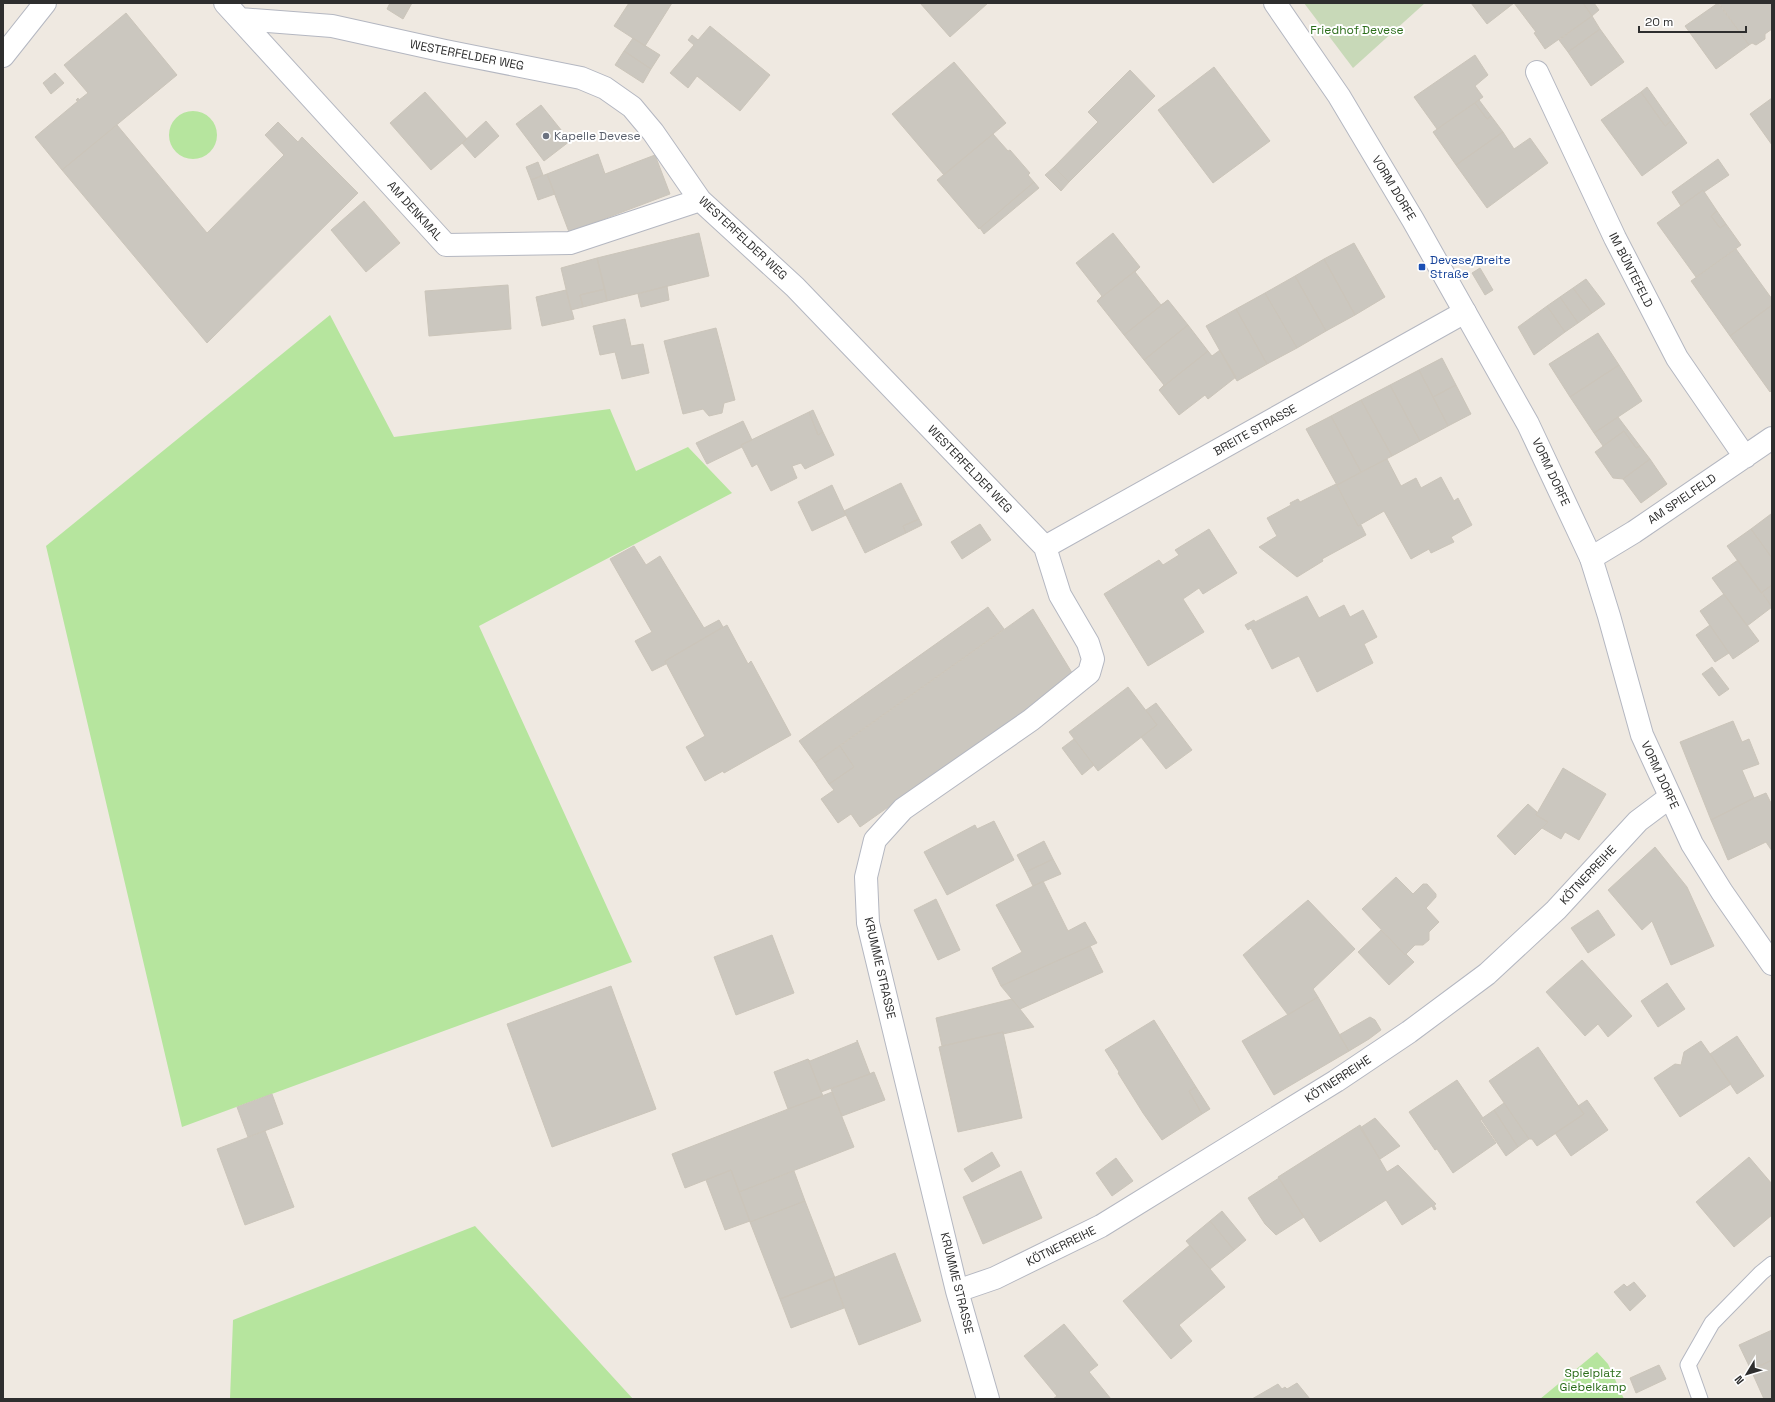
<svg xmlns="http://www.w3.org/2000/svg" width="1775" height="1402" font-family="'Space Grotesk',sans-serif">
<rect width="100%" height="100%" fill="#efe9e1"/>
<path fill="#b6e59e" d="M169 135a24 24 0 1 1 48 0a24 24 0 1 1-48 0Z
M330 315 394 437 610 409 636 471 688 447 732 493 479 626 632 962 182 1127 46 546Z
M475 1226 633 1399H230L233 1320Z
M1597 1352 1608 1364 1624 1399H1540Z"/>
<path fill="#c8d9b8" d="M1304 3H1425L1353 68Z"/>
<path fill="#cbc7bf" stroke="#cbc5ba" d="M390 3H412L403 19 387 9Z
M629 3H672L645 46 614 26Z
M920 3H988L950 37Z
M1471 3H1514L1487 24Z
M1514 3H1583L1592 16 1545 49 1534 33 1536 32Z
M1583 3H1594L1599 10 1592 16Z
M1718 3 1749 45 1716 69 1685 26Z
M1719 3H1772V29L1765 34V39L1756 45 1752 43 1749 45Z
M126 13 177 75 62 170 35 137 78 101 76 100 78 98 79 100 88 93 64 65Z
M1592 16 1600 29 1568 52 1559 40Z
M710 26 770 75 740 111 697 76 688 88 670 73 694 45 688 40 692 35 698 40Z
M1600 29 1624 62 1591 86 1568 52Z
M633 38 660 55 651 69 624 51Z
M624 51 651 69 643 83 615 65Z
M1475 55 1488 75 1475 86 1483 97 1437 129 1414 97Z
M954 62 1006 123 944 175 892 114Z
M1214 67 1270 141 1213 183 1158 110Z
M1130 70 1155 96 1069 182 1054 167 1098 122 1088 112Z
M55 73 64 83 51 94 43 83Z
M1647 87 1671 121 1665 126 1641 92Z
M425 92 467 139 431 170 390 123Z
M1641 92 1665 126 1671 121 1687 143 1642 176 1601 120Z
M1772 98V145L1750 114Z
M1479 100 1491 116 1487 119 1475 103Z
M1475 103 1487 119 1491 116 1503 132 1456 165 1433 132Z
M541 105 570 141 544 161 516 124Z
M486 121 499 136 475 158 462 143Z
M278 122 298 142 302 137 358 193 207 343 62 170 117 125 207 233 284 155 265 135Z
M1503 132 1514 149 1530 138 1548 163 1487 208 1456 165Z
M993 134 1008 151 1010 150 1030 173 1028 175 1034 182 979 229 937 180Z
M598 154 605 174 655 155 670 194 569 232 547 174Z
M1718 159 1729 175 1704 192 1703 190 1681 206 1672 192Z
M538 162 543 175 531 180 526 167Z
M1054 167 1069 182 1061 191 1045 175Z
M547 174 555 194 538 200 531 180Z
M1034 182 1039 188 984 234 980 228Z
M1703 190 1717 211 1711 216 1720 228 1726 224 1741 245 1696 277 1657 223Z
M364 201 400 243 366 272 331 230Z
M1717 211 1726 224 1720 228 1711 216Z
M699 233 709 276 607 301 597 258Z
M1113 233 1140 267 1097 301 1102 296 1076 263Z
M1354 243 1385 297 1355 315 1324 259Z
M1736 249 1772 299V305L1730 336 1691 281Z
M597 258 605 289 580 295 583 307 571 310 561 268Z
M1324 259 1355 315 1326 331 1295 276Z
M1140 267 1135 272 1161 305 1168 300 1124 335 1097 301Z
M1480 268 1493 290 1485 295 1472 273Z
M1295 276 1326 331 1297 348 1265 293Z
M1586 279 1605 304 1592 313 1573 288Z
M508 285 511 329 429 336 425 291Z
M667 286 669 300 641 307 638 294Z
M1573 288 1592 313 1578 323 1560 297Z
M605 289 607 301 583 307 580 295Z
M566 290 574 319 542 326 536 297Z
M1265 293 1297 348 1267 364 1236 309Z
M1560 297 1578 323 1565 332 1547 306Z
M1168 300 1188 325 1144 360 1124 335Z
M1772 305V390L1770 392 1730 336Z
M1547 306 1565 332 1534 355 1518 327Z
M1236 309 1267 364 1237 381 1206 326Z
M625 319 631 346 643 344 649 373 622 379 615 352 600 355 593 326Z
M1188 325 1208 351 1159 390 1164 385 1144 360Z
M716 328 735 400 724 403 722 413 709 416 703 409 683 414 664 341Z
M1598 333 1619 365 1570 397 1549 364Z
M1220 350 1236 377 1208 399 1205 395 1179 415 1159 390 1208 351 1212 356Z
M1442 358 1456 385 1433 397 1419 370Z
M1619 365 1642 401 1594 433 1570 397Z
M1419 370 1448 426 1420 441 1390 385Z
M1390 385 1420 441 1392 456 1361 400Z
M1456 385 1471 414 1448 426 1433 397Z
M1361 400 1392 456 1361 472 1331 416Z
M813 410 823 432 818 435 809 412Z
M809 412 818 435 823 432 834 455 805 469 801 463 792 466 797 478 771 491 757 464 752 467 741 445Z
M1331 416 1361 472 1337 485 1306 429Z
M1618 417 1640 446 1636 448 1624 431 1603 446 1594 433Z
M743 421 752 440 741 445 742 447 707 464 696 443Z
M1624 431 1636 448 1640 446 1650 459 1623 479 1613 478 1595 452Z
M1387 459 1401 486 1416 478 1421 488 1441 477 1454 501 1458 498 1472 525 1451 537 1454 542 1431 553 1429 549 1411 559 1384 511 1358 526 1337 485Z
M1650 459 1667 484 1641 503 1623 479Z
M901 483 919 519 903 526 906 533 865 553 844 511Z
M1336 484 1358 526 1361 525 1366 535 1322 559 1323 561 1297 577 1259 547 1277 536 1267 518 1291 505 1290 503 1298 499 1300 502Z
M832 485 846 515 812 531 798 502Z
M1771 514 1772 515V558L1751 529Z
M919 519 922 525 906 533 903 526Z
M980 524 991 540 962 559 951 542Z
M1209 529 1237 573 1203 594 1199 588 1183 599 1204 632 1148 666 1104 594 1159 560 1163 565 1179 555 1175 550Z
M1751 529 1772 558V585L1761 593 1727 546Z
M634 546 646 565 660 556 704 628 719 620 723 627 665 661 666 664 652 671 635 641 652 632 610 559Z
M1738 560 1772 607 1747 626 1712 578Z
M1772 585V607L1762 592Z
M1724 594 1759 641 1733 659 1700 611Z
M1307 596 1319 618 1344 605 1350 617 1363 610 1377 637 1364 644 1373 663 1317 692 1299 656 1272 669 1251 628 1248 630 1245 625 1254 620 1255 622Z
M988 607 1004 629 815 763 799 741Z
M1033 609 1074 676 860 827 851 814 838 823 821 799 834 790 829 784 854 767 840 746Z
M727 625 748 664 751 661 791 735 724 773 723 771 705 781 686 747 705 736 665 661Z
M1710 625 1729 653 1715 662 1696 635Z
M1712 667 1729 689 1719 696 1702 674Z
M1128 687 1157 725 1098 771 1069 732Z
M1156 703 1192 750 1166 769 1141 737 1157 725 1146 710Z
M1733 721 1742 742 1749 739 1759 764 1742 770 1754 798 1711 820 1680 742Z
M1074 739 1094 765 1082 775 1062 748Z
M840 746 854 767 829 784 815 763Z
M1563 768 1606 794 1579 840 1565 832 1561 839 1542 828 1548 822 1536 815Z
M1766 793 1772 805V851L1766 842 1728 860 1711 820 1754 798Z
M1528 804 1537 812 1536 815 1548 822 1515 855 1497 836Z
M994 821 1014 860 947 895 924 852 975 825 977 829Z
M1044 841 1053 859 1026 872 1017 855Z
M1655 847 1687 887 1714 946 1671 965 1652 921 1642 930 1608 890Z
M1053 859 1061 874 1033 886 1026 872Z
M1396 877 1413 894 1423 884H1427L1436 894V897L1426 908 1439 922 1429 932V940L1423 945H1415L1405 955 1362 909Z
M1043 881 1068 931 1085 922 1097 943 1001 986 992 968 1022 952 996 905Z
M936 899 960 950 938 960 914 910Z
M1308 900 1355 949 1313 989 1318 997 1288 1015 1243 955Z
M1598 910 1615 935 1588 953 1571 928Z
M1381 930 1405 955 1406 954 1414 962 1389 985 1358 952Z
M772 935 794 993 736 1015 714 957Z
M1090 946 1103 972 1020 1009 1001 986Z
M1582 960 1632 1016 1608 1037 1598 1024 1585 1036 1546 992Z
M1667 983 1685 1009 1658 1027 1641 1001Z
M611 986 656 1109 552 1147 507 1024Z
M1318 997 1349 1051 1274 1095 1242 1041Z
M1012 999 1034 1027 1003 1034V1032L942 1046 936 1018Z
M1370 1017 1375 1020 1381 1030 1369 1039 1349 1051 1339 1035Z
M1154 1020 1196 1087 1189 1091 1202 1114 1162 1140 1143 1113 1118 1073 1119 1072 1105 1050Z
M1003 1032 1022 1118 958 1132 939 1047Z
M1737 1036 1764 1076 1737 1094 1710 1054Z
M857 1040 870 1074 821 1092 808 1059 810 1061 857 1042Z
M1701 1041 1731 1084 1680 1117 1654 1078 1675 1064 1681 1065 1684 1052Z
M1538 1047 1584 1114 1537 1146 1532 1139H1529L1489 1081Z
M808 1059 823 1096 788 1109 774 1072Z
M874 1072 885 1100 842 1116 831 1089Z
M1457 1080 1483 1118 1480 1120 1496 1143 1453 1173 1437 1149 1435 1150 1409 1112Z
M1196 1087 1210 1109 1202 1114 1189 1091Z
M832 1092 854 1147 739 1192 731 1170 685 1188 672 1154Z
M272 1094 283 1124 248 1137 237 1107Z
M1587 1100 1608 1130 1571 1156 1555 1133 1584 1114 1578 1106Z
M1504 1103 1529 1139 1518 1147 1494 1110Z
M1494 1110 1518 1147 1506 1156 1481 1119Z
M1375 1118 1400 1146 1380 1159 1360 1128Z
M1360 1125 1387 1172 1398 1165 1436 1204 1434 1205 1436 1209 1434 1210 1432 1206 1402 1225 1386 1200 1320 1242 1278 1177Z
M265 1131 294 1207 245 1225 217 1149Z
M992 1152 1000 1166 972 1182 964 1169Z
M1749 1157 1772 1184V1215L1734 1247 1696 1202Z
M1116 1158 1133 1181 1112 1196 1096 1173Z
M731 1170 750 1221 725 1230 706 1180Z
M794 1171 805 1201 750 1222 739 1192Z
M1021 1171 1042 1218 983 1244 963 1197Z
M1279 1178 1304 1217 1276 1235 1265 1224 1248 1198Z
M805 1201 835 1278 780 1299 750 1222Z
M1222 1211 1246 1240 1234 1250 1210 1221Z
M1210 1221 1234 1250 1210 1269 1186 1241Z
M1190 1245 1225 1287 1179 1325 1192 1341 1171 1359 1123 1301Z
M895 1253 921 1321 859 1345 833 1278Z
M833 1278 844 1308 791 1328 780 1299Z
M1634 1282 1646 1296 1630 1311 1614 1292 1624 1284 1627 1287Z
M1064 1324 1098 1365 1089 1372 1111 1399H1053L1057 1396 1024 1356Z
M1772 1330V1360L1751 1370 1739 1345Z
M1772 1360V1399H1764L1751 1370Z
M1659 1365 1666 1379 1636 1393 1630 1378Z
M1297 1383 1310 1399H1252L1278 1384 1282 1389 1285 1387 1287 1389Z"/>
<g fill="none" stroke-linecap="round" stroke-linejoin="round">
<defs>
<path id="service" d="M1700 1399 1688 1365 1712 1323 1761 1273 1772 1264"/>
<path id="minor" d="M225 3 446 245 570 243 700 200
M240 19 332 26 445 51 581 78 605 88 632 107 642 119 653 132 700 200 795 287 1045 547 1060 595 1088 643 1093 659 1089 673 1031 720 903 809 875 840 866 877 868 923 957 1291 988 1399
M3 56 45 3
M1537 72 1615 238 1677 358 1745 457
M1045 547 1465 312
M1591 558 1634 532 1772 438
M957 1291 995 1278 1101 1226 1336 1081 1409 1032 1487 974 1556 910 1638 821 1670 797"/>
<path id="secondary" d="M1275 3 1339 96 1413 220 1528 424 1591 558 1609 616 1642 735 1692 844 1722 892 1772 964"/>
</defs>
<use href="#service" stroke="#b4b7c1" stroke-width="17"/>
<use href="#minor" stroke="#b4b7c1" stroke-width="24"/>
<use href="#secondary" stroke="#b4b7c1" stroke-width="24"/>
<use href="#service" stroke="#fff" stroke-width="15"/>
<use href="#minor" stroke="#fff" stroke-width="22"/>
<use href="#secondary" stroke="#fff" stroke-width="22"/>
</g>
<circle fill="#6b7280" stroke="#fff" stroke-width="1.5" cx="546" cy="136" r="4"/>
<rect fill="#1a4fb4" stroke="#fff" stroke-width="1.5" x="1418" y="263" width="8" height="8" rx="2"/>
<g text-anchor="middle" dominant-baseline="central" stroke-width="4" stroke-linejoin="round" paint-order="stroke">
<g font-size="12" fill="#2c6e1b" stroke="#fff">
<text x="1357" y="30">Friedhof Devese</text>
<text x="1593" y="1373">Spielplatz<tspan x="1593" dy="14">Giebelkamp</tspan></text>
</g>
<g font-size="12" fill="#2e2e2e" stroke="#fff">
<text transform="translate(467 55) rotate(11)">WESTERFELDER WEG</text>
<text transform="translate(1394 188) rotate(59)">VORM DORFE</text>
<text transform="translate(415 211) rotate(48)">AM DENKMAL</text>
<text transform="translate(743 238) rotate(43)">WESTERFELDER WEG</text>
<text transform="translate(1631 270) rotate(63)">IM BÜNTEFELD</text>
<text transform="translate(1255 430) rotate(-29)">BREITE STRASSE</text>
<text transform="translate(970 469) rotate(46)">WESTERFELDER WEG</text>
<text transform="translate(1551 472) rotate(65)">VORM DORFE</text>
<text transform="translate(1682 499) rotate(-34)">AM SPIELFELD</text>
<text transform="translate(1660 775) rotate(65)">VORM DORFE</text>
<text transform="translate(1588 875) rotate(-47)">KÖTNERREIHE</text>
<text transform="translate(880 968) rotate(77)">KRUMME STRASSE</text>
<text transform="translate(1338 1079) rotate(-33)">KÖTNERREIHE</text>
<text transform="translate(1061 1246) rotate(-26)">KÖTNERREIHE</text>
<text transform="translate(957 1283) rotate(76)">KRUMME STRASSE</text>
</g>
<g font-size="12" fill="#5b616d" stroke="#fff" text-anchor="start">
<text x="554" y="136">Kapelle Devese</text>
</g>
<g font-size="12" fill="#164399" stroke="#fff" text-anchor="start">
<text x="1430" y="260">Devese/Breite<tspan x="1430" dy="14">Straße</tspan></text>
</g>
</g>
<rect width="1775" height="1402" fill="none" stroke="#2e2e2e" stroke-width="8"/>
<g transform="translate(1747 1374) rotate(232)" stroke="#ffffff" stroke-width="3" paint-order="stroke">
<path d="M0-3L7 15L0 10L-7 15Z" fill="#2e2e2e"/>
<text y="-6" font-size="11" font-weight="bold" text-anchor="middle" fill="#2e2e2e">N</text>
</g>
<path d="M1639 26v6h107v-6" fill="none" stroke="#2e2e2e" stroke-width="2"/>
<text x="1645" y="26" font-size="12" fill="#2e2e2e" stroke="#ffffff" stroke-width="3" paint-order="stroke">20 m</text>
</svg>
